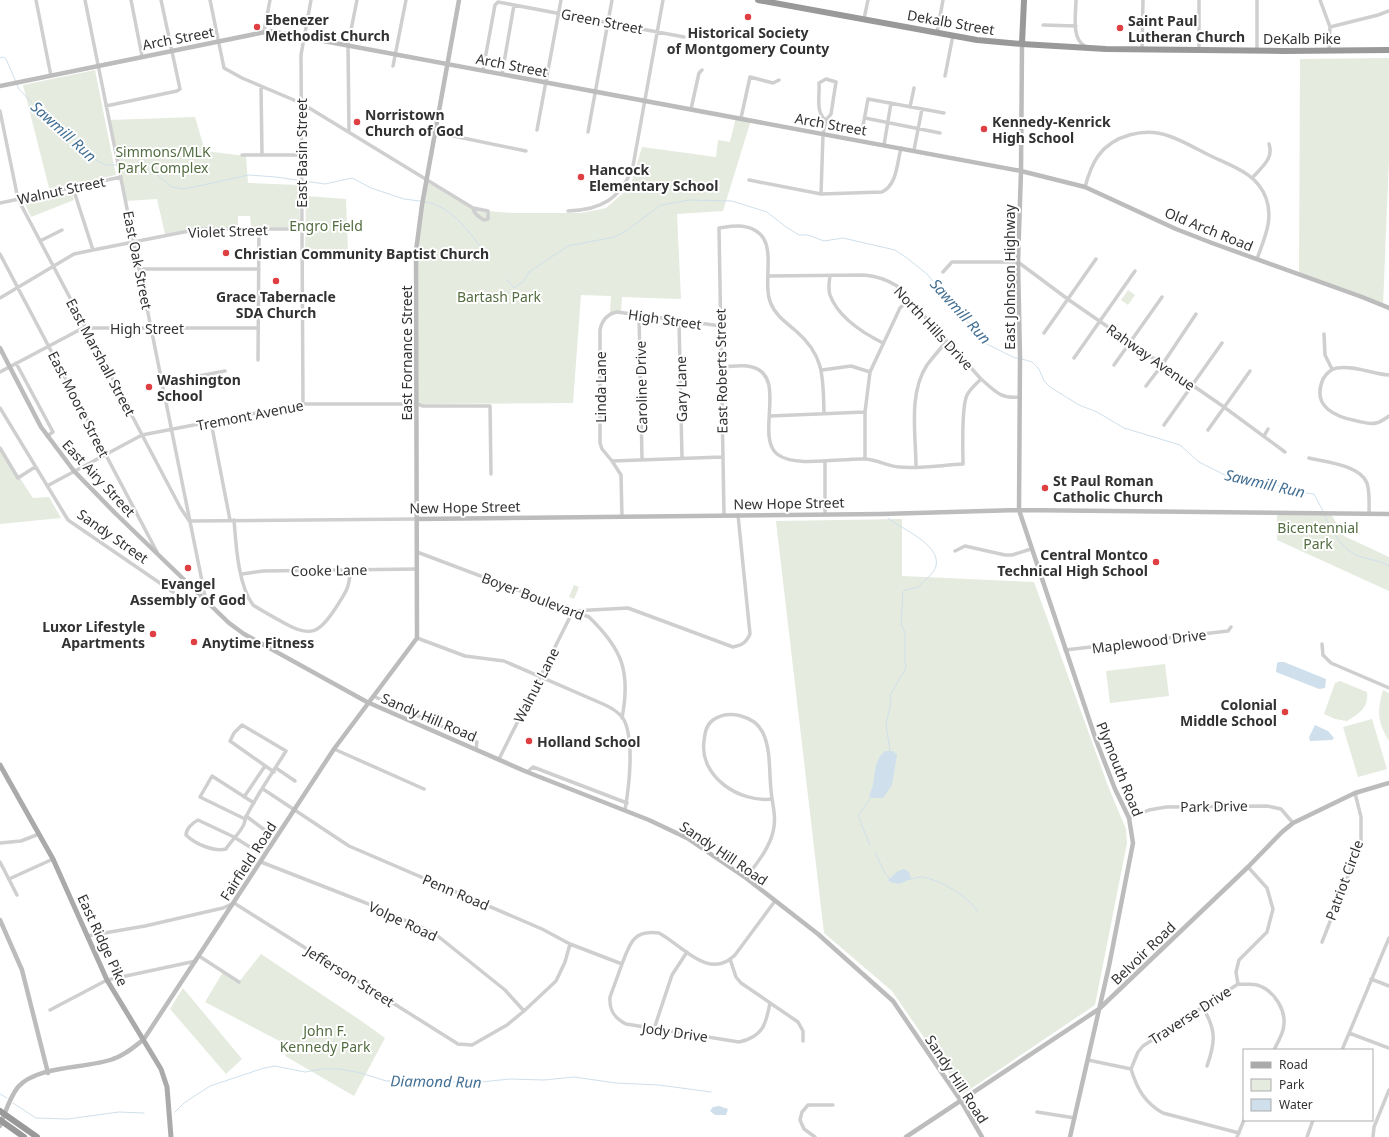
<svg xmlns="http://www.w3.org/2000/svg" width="1389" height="1137" font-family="'Noto Sans',sans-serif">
<rect width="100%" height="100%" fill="#fff"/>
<path fill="#e5ebdf" d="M1389 58V159L1383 306 1299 275 1300 59Z
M95 70 116 175 52 189 49 188 23 85Z
M195 117 205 151 246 156 248 183 299 185 300 227H251L250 216H238V228L165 234 157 199 126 201 109 120Z
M736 117 751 120 723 211 677 214 681 299 622 297 621 312 610 313 611 296 581 295 573 403 418 404 416 251 426 180 473 208 488 211 513 213H581L606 208 630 187 642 147 716 157 718 140 730 142Z
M72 192 74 200 31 217 24 202Z
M306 196 346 199 348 251H305Z
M1128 290 1135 295 1128 305 1121 300Z
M0 448 33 498 49 497 61 518 0 524Z
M1277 513 1331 514 1344 536 1389 557V591L1277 540Z
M902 519V576L1034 582 1108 786 1126 829 1127 843 1095 1005 963 1094 892 991 824 933 776 521Z
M574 585 579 587 574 599 569 597Z
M1165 664 1169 696 1110 703 1106 671Z
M1340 681 1367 692C1369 708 1359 713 1347 721L1335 719 1324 714 1335 683Z
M1383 690 1389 693V741C1377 721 1377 712 1383 690Z
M1372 719 1387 769 1358 777 1343 727Z
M261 954 360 1020 385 1038 354 1096 285 1056 289 1046 205 1002 223 972 239 982Z
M183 988 242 1059 226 1074 170 1009Z"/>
<path fill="#cfe0ec" d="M1279 662H1284L1326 679 1325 688 1319 689 1276 672 1277 663Z
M1315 725 1328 731 1334 738 1332 740 1310 741 1309 737Z
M885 751H893L897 755 892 785 883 798H873L869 796C877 782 871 762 885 751Z
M904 869 909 872 911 879 899 884 890 882 888 880 898 871Z
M719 1106 728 1109 726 1115H715L710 1111 713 1107Z"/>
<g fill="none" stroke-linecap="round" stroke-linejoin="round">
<path stroke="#cfe0ec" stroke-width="1" d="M0 58 3 57 6 59 16 82
M17 85 19 89 41 113 72 135 83 150 96 160 106 165H125L134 172H154L172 187 184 189 249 175 276 177 325 184 352 178 371 188 404 199 420 201
M425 202C449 205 466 228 480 246
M506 279 514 288 523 282 529 272 568 246 614 237 626 231 661 205 690 200 732 201 767 212 786 227 799 235H808L824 241 843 238 895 250 907 258 927 274 985 343 1015 358H1019
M1022 359 1032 362 1039 369 1044 381 1050 387 1079 405 1097 412 1124 428 1180 445 1199 462 1225 475 1256 483 1284 486 1298 492 1314 494 1323 511
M1325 516C1332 531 1340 547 1356 555 1367 560 1378 559 1389 566
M888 518C901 529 941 544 936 566 933 576 924 579 919 587L905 590 903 592 901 624 905 633V660L906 668 890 695 891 702 886 724 890 751
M870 845 858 816 872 796
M875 853 885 873 890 879
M909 879C914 879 918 877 922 877 938 879 969 896 977 911
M0 1094 7 1098
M13 1103 36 1118 68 1119 119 1112 144 1113
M175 1112 184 1103 210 1086 264 1068 275 1066 305 1072 322 1069H340L361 1073 386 1081 415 1079 471 1083 510 1079 544 1080 574 1077 616 1083 659 1085 711 1092"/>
<path stroke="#cfcfcf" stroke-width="3.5" d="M36 0 51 76
M85 0 206 601
M131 0 142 56
M210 0 224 68 242 78 301 103 473 208 488 211V219L484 220C479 217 474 214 473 208
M1076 0C1076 14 1071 39 1085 46
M1199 0V50
M1320 0 1330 27 1329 50
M864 19 868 0
M1043 25 1076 26
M1330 27 1378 15 1389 11
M264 31 270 0
M937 33 943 0
M1142 48 1143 0
M1257 50V0
M393 66 406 0
M483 70 495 5 498 2 684 37
M502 74 514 5
M945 76 953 35
M261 86 262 155
M106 106 177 91 180 89 161 0
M910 107 914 88
M691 109 699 73 702 70
M0 111 18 199 180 507 188 519
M741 118 750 77 773 83 779 80
M865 118 940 133
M537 130 561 0
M349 131 348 45 357 0
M862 131 868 99 944 113
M434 132 526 151
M588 132 612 0
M884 145 891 103
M914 150 922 109
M242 155H302
M1253 177C1262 167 1274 158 1269 144
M749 180 821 194 882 192C897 185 897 163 901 148
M1085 187C1088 176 1091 166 1098 156 1113 135 1145 127 1169 136 1184 141 1198 150 1213 157 1234 167 1257 174 1266 198 1274 219 1264 239 1257 259
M73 188 93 250
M821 194 823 134 826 120 831 114 836 82 826 79 819 83C820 95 815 113 826 120
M0 203 121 177
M568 211C601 210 621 199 633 166L663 0
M40 241 62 230
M0 254 157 552
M140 269H259
M943 272 952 262H1018L1069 300 1224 407 1285 452
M768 276 864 275C877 276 886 279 897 286L981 379C995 391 1000 399 1020 397
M830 276C829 282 828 289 830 295 838 317 863 333 883 343
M0 298 74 254 93 250 199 229H302
M639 315 642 459
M679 321 682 458
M721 326 617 312C607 314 602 320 600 330V443L602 449 612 461 722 457
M1044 333 1096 259
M1324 334 1325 355 1332 369
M1074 358 1135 271
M258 360 259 230
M16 363 53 432 47 436
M1114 365 1162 297
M721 367C731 367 742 364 752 367 788 376 755 436 777 454 794 468 842 458 864 459 876 459 887 466 899 467 920 469 942 465 963 464 963 448 961 408 967 395 970 389 976 384 981 379
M822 370 851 366 870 372
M0 372 83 328H258
M1389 375C1372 374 1354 365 1337 368 1331 369 1326 374 1323 379 1311 407 1336 417 1357 421 1363 422 1370 425 1376 423 1381 422 1385 419 1389 416
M162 383 225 371
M1146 386 1162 365 1196 314
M303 404 301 55 311 0
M0 408 68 520 173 592
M770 416 865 412
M211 422 230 520
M1164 425 1222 343
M1208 430 1250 371
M1264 436 1268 429
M0 448 18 478 35 467
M1309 458C1325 462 1360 465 1367 483 1370 492 1369 504 1369 514
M865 459V412L870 372 900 308 909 299
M612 461 621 475 622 517
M916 467C916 435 908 394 927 365 933 357 940 349 947 341
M47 486 142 435 303 404H417L423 406H490L491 474
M825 513V461
M724 515 719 228C734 226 748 223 760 234 776 249 762 284 771 304 776 316 787 323 796 331 825 356 823 378 824 414
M234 520C236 545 238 585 253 605 264 612 275 618 286 624 311 638 320 632 335 609 345 593 350 588 350 570
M189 521 417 519
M955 551 965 546 1005 555H1012L1031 549
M417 552 589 617C622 649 631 671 622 718
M242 574 263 571 417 569
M417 638 465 656 504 661 603 704C610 707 618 712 623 718 635 739 629 787 625 810
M1322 644 1323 655 1331 663 1389 688
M1065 650 1228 631 1231 627
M373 696 477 742 476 749
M334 749 424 789
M499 759 573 611 628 608 733 647C742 645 746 643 750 634L738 515
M276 768 295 781
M527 772 533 767 627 803
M263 789 349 846 542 929 570 944 622 964
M244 797 265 766
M246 816 270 834
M1129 818 1149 810 1166 807 1267 806 1281 809 1293 823
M245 819 200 797 212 776 254 803
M0 843 21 841 39 834
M253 849 234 837 198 820C192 823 186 829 186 835 195 844 214 852 226 849 231 841 241 832 244 824 245 821 245 818 247 815 258 793 273 772 286 751L242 725 234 733 230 741 274 772
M0 862 17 895
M261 862 366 903 434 933 505 990 524 1011
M746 878C756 864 769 849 773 832 777 817 772 804 771 790 769 772 771 750 763 733 755 716 729 709 713 720 706 725 705 733 704 741 699 777 740 803 772 799
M9 879 53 859
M87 936 145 926 223 908 234 903 458 1044 472 1045 507 1025 524 1011 556 981 565 962 570 944
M1322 942 1361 843V817L1355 793
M199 956 239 982
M730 959 736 977 741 983 798 1022 803 1031V1041
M1371 979 1389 986
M1238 984 1236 972 1239 960 1267 932 1273 909 1267 888 1248 867
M770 1003C766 1024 763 1037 739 1042L626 1024C614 1018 609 1010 610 997 614 986 618 975 622 964 630 943 633 930 659 933 683 946 709 981 735 955L775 901
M1202 1006C1216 1029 1216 1041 1207 1066
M50 1010 107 980 196 961
M654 1029 672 975 687 952
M1349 1033 1389 1048
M1342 1050 1389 938
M1088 1060 1131 1069C1137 1089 1145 1103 1163 1113L1239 1133
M1131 1069 1138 1052 1143 1046 1238 984C1244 984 1250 984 1257 985 1274 990 1288 1011 1283 1030 1281 1037 1277 1044 1274 1050
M1037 1112 1075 1118
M815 1137 804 1129 800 1120 802 1112 808 1105H833
M1237 1137 1244 1120
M1307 1137 1313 1120
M1373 1137 1374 1127 1389 1090"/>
<path stroke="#bcbcbc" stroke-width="4.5" d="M1022 44 1021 171 1018 262 1020 357 1019 510 1096 740 1115 789 1129 818 1133 843 1109 966 1070 1137
M0 86 270 31 1021 171 1085 187 1176 229 1212 243 1362 297 1389 308
M0 348 41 427 74 471 115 513 229 623 244 634 367 702 527 772 649 820 687 838 746 878 818 934 893 1001 961 1101 982 1137
M417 519 882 514 1019 510 1389 514
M0 920 22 970 48 1073
M0 1126C5 1114 9 1098 18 1087 37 1065 86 1069 113 1059 125 1055 134 1047 144 1039L334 749 417 638 416 251 422 205 459 0
M906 1137 1099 1009 1248 867 1282 832 1293 823 1355 793 1389 783"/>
<path stroke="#aaa" stroke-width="5" d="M0 765 53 859 107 980 161 1069 167 1087 171 1137"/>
<path stroke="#999" stroke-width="6" d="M758 0 977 40 1022 44 1106 49 1285 51 1389 50
M1022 44 1024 0
M0 1111 37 1137
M0 1120 24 1137"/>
</g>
<g fill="#df3f42" stroke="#fff" stroke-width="1.5">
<circle cx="748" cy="17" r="4"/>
<circle cx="257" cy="27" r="4"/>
<circle cx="1120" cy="28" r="4"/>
<circle cx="357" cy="122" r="4"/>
<circle cx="984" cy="129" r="4"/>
<circle cx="581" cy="177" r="4"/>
<circle cx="226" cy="253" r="4"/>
<circle cx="276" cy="281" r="4"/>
<circle cx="149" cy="387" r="4"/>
<circle cx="1045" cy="488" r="4"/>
<circle cx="1156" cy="562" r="4"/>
<circle cx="188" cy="568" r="4"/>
<circle cx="153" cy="634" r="4"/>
<circle cx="194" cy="642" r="4"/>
<circle cx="1285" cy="712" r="4"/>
<circle cx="529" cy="741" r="4"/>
</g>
<g text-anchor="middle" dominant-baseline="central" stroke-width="4" stroke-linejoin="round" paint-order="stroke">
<g font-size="14" font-weight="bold" fill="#323232" stroke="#fff" text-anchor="start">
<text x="265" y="19">Ebenezer<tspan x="265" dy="16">Methodist Church</tspan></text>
<text x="1128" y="20">Saint Paul<tspan x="1128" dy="16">Lutheran Church</tspan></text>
<text x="748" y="32" text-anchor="middle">Historical Society<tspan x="748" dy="16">of Montgomery County</tspan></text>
<text x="365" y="114">Norristown<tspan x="365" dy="16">Church of God</tspan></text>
<text x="992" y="121">Kennedy-Kenrick<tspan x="992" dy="16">High School</tspan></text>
<text x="589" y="169">Hancock<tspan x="589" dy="16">Elementary School</tspan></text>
<text x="234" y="253">Christian Community Baptist Church</text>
<text x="276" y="296" text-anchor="middle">Grace Tabernacle<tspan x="276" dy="16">SDA Church</tspan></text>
<text x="157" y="379">Washington<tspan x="157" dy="16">School</tspan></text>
<text x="1053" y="480">St Paul Roman<tspan x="1053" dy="16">Catholic Church</tspan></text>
<text x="1148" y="554" text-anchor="end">Central Montco<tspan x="1148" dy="16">Technical High School</tspan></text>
<text x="188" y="583" text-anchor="middle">Evangel<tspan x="188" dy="16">Assembly of God</tspan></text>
<text x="145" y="626" text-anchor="end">Luxor Lifestyle<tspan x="145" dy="16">Apartments</tspan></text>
<text x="202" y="642">Anytime Fitness</text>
<text x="1277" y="704" text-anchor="end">Colonial<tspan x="1277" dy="16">Middle School</tspan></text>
<text x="537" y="741">Holland School</text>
</g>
<g font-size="14" fill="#323232" stroke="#fff">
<text transform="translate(602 21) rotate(11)">Green Street</text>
<text transform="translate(951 22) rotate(10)">Dekalb Street</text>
<text transform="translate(178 38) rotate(-11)">Arch Street</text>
<text x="1302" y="38">DeKalb Pike</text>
<text transform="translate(512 65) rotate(11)">Arch Street</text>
<text transform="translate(831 124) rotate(10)">Arch Street</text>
<text transform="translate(301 153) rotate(-90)">East Basin Street</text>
<text transform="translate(61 190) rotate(-12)">Walnut Street</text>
<text transform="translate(1209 229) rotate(22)">Old Arch Road</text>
<text transform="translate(228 231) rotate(-2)">Violet Street</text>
<text transform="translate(138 260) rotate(79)">East Oak Street</text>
<text transform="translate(1009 277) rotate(-90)">East Johnson Highway</text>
<text transform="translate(665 319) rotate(8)">High Street</text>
<text x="147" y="328">High Street</text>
<text transform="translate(934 328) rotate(47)">North Hills Drive</text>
<text transform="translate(406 353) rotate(-90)">East Fornance Street</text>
<text transform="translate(101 357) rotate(62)">East Marshall Street</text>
<text transform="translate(1151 357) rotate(35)">Rahway Avenue</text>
<text transform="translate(721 371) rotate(-91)">East Roberts Street</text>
<text transform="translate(600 387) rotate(-90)">Linda Lane</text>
<text transform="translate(641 387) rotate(-91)">Caroline Drive</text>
<text transform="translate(681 389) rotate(-91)">Gary Lane</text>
<text transform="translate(79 404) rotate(63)">East Moore Street</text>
<text transform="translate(250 415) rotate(-11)">Tremont Avenue</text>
<text transform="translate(99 478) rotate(47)">East Airy Street</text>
<text transform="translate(789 503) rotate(-1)">New Hope Street</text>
<text transform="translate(465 507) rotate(-1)">New Hope Street</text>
<text transform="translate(113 536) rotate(35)">Sandy Street</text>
<text transform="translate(329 570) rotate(-1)">Cooke Lane</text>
<text transform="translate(533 596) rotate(21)">Boyer Boulevard</text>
<text transform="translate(1149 641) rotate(-7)">Maplewood Drive</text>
<text transform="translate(536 685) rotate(-63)">Walnut Lane</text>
<text transform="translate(429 717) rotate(23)">Sandy Hill Road</text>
<text transform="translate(1120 769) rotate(68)">Plymouth Road</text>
<text transform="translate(1214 806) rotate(-1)">Park Drive</text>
<text transform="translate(724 853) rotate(34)">Sandy Hill Road</text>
<text transform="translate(248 861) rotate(-57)">Fairfield Road</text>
<text transform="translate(1344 880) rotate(-70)">Patriot Circle</text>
<text transform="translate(456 892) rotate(23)">Penn Road</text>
<text transform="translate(403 921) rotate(25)">Volpe Road</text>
<text transform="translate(103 940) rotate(65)">East Ridge Pike</text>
<text transform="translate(1143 953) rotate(-44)">Belvoir Road</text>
<text transform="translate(350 976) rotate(32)">Jefferson Street</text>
<text transform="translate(1190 1015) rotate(-33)">Traverse Drive</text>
<text transform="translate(675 1032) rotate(8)">Jody Drive</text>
<text transform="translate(957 1079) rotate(57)">Sandy Hill Road</text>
</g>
<g font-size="14" fill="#536d41" stroke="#fff">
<text x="163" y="151">Simmons/MLK<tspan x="163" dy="16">Park Complex</tspan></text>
<text x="326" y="225">Engro Field</text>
<text x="499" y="296">Bartash Park</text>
<text x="1318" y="527">Bicentennial<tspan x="1318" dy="16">Park</tspan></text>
<text x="325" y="1030">John F.<tspan x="325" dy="16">Kennedy Park</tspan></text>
</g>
<g font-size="15" font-style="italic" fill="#426f93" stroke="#fff">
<text transform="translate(64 131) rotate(42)">Sawmill Run</text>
<text transform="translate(961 311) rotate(48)">Sawmill Run</text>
<text transform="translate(1265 483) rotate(13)">Sawmill Run</text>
<text transform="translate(436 1081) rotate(1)">Diamond Run</text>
</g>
</g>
<rect x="1243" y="1049" width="130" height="72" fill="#ffffff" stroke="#adadad"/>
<rect x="1251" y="1062" width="20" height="6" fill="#aaaaaa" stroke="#adadad"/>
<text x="1279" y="1069" font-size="12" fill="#323232">Road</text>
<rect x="1251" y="1079" width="20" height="12" fill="#e5ebdf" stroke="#adadad"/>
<text x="1279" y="1089" font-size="12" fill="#323232">Park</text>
<rect x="1251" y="1099" width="20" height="12" fill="#cfe0ec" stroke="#adadad"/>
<text x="1279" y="1109" font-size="12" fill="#323232">Water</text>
</svg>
